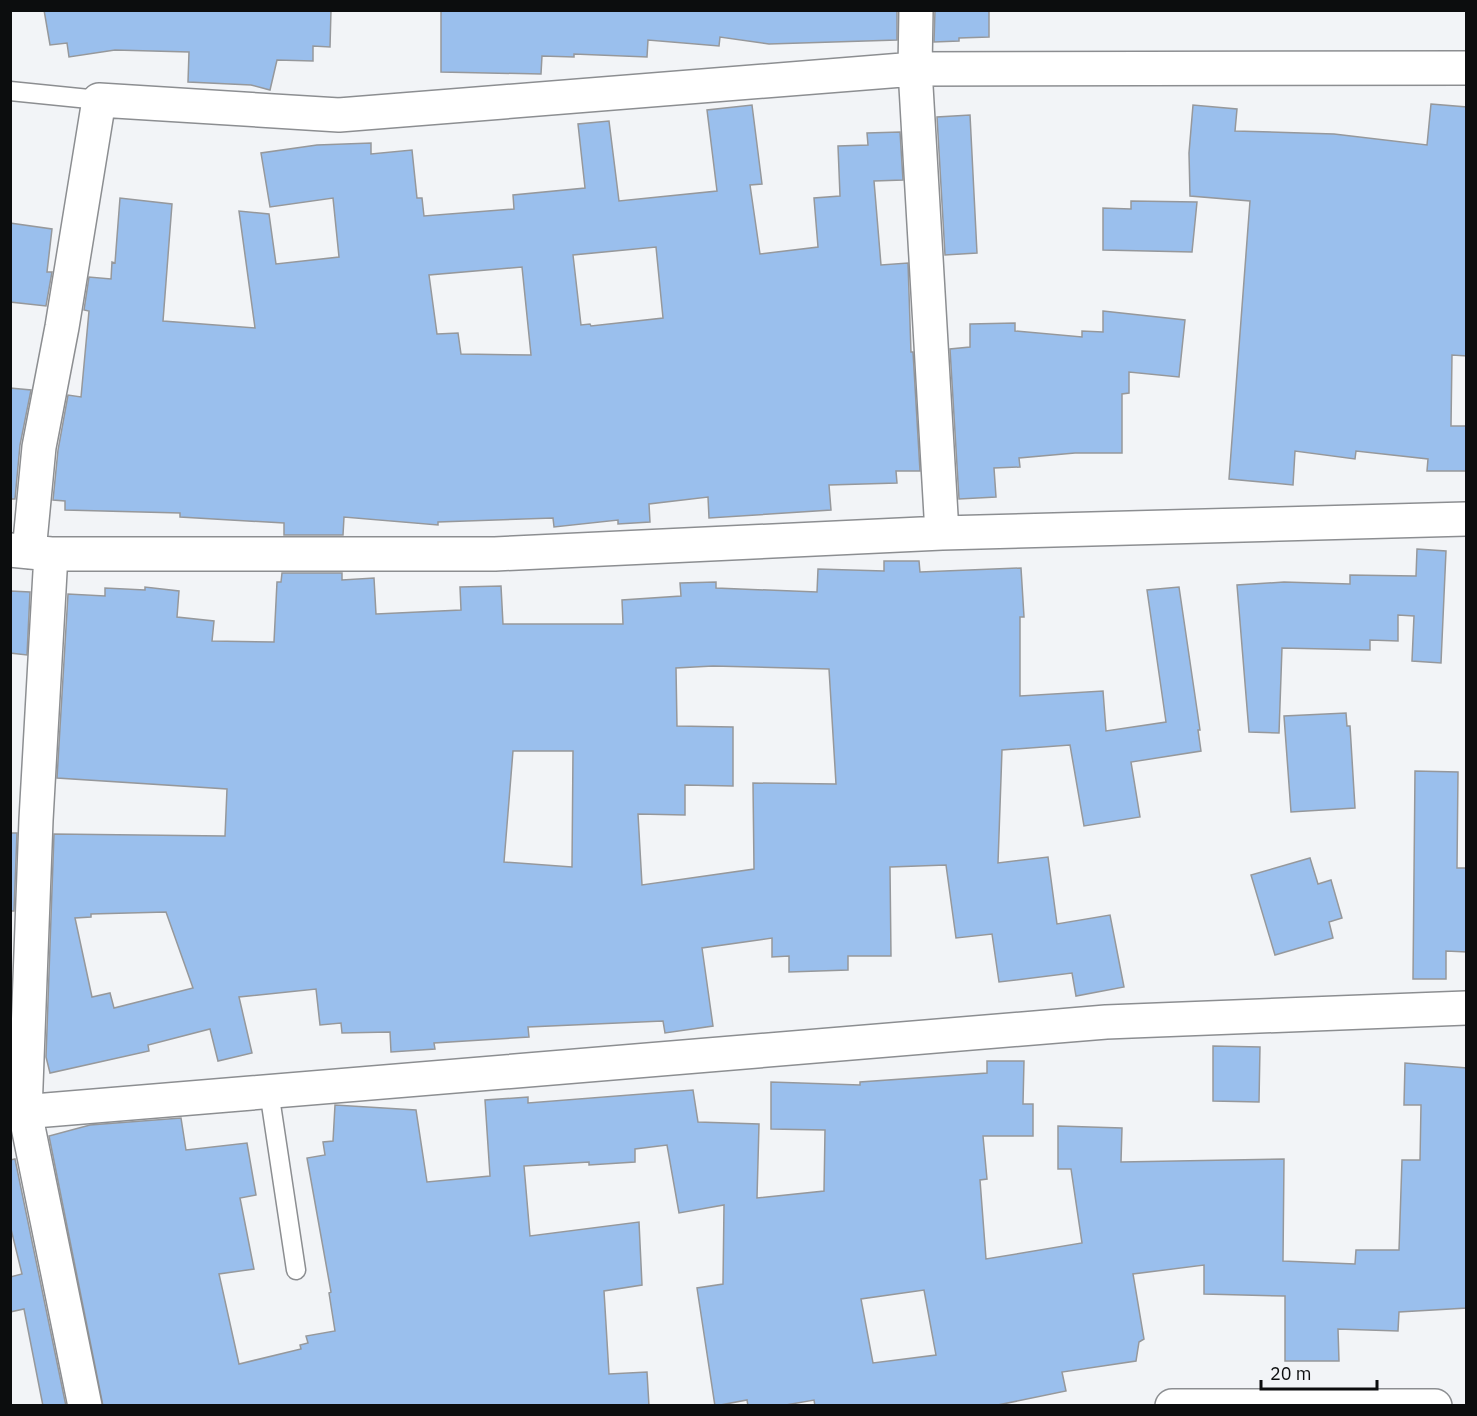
<svg xmlns="http://www.w3.org/2000/svg" width="1477" height="1416" font-family="'IBM Plex Sans',sans-serif">
<rect width="100%" height="100%" fill="#f2f4f7"/>
<path fill="#9abfed" stroke="#96989b" stroke-width="1.5" fill-rule="evenodd" d="M44 10H331L330 47 313 46V61L277 60 270 90 251 85 188 82 189 52 115 50 69 57 67 43 50 45Z
M441 10H897V40L769 44 720 37 719 46 648 40 647 57 574 54V57L542 56 541 74 441 72Z
M935 10H989V37L959 38V41L934 42Z
M1431 104 1467 107V356L1452 355 1451 426H1467V471H1427L1428 459 1356 451 1355 459 1295 451 1293 485 1229 479 1250 201 1190 196 1189 153 1193 105 1237 109 1235 131 1334 134 1427 145Z
M752 105 762 184 750 185 760 254 818 247 814 198 840 196 838 146 868 145 867 133 900 132 903 180 874 181 881 265 908 263 911 352H913L920 471H896L897 483 829 485 831 510 709 518 708 497 649 504 650 522 618 524V520L554 527 553 518 438 522V525L344 517 343 535H284V523L180 517V513L65 510V501L53 500 58 450 68 395 81 397 89 311 84 310 89 277 111 279 112 262 115 263 120 198 172 204 163 321 255 328 239 211 269 214 276 264 339 257 333 198 270 207 261 153 317 145 371 143V154L412 150 417 198H422L424 216 514 209 513 195 585 188 578 124 609 121 619 201 717 191 707 110ZM656 247 663 318 591 326 590 324 581 325 573 255ZM522 267 531 355 461 354 458 333 437 334 429 275Z
M970 115 977 253 945 255 937 117Z
M1131 201 1197 202 1192 252 1103 250V208L1131 209Z
M10 223 52 229 47 272H52L46 306 10 302Z
M1103 311 1185 320 1179 377 1129 372V393L1122 394V453H1075L1019 458 1020 467 994 468 996 497 959 499 950 349 970 347V324L1015 323V331L1082 337V331L1103 332Z
M10 388 31 390 20 445 15 499H10Z
M1417 549 1446 551 1441 663 1412 661 1414 616 1398 615V641L1370 640V650L1282 648 1279 733 1249 732 1237 585 1284 582 1350 584V575L1416 576Z
M884 561H919L920 572 1021 568 1024 617H1020V696L1103 691 1106 731 1166 722 1147 590 1179 587 1200 730H1198L1201 751 1131 762 1140 817 1084 826 1070 745 1002 750 998 863 1048 857 1057 924 1110 915 1124 987 1076 996 1072 973 999 982 992 934 956 938 946 865 890 867 891 956H848V970L789 972V956L772 957V938L702 948 713 1026 665 1033 663 1021 528 1027 529 1037 434 1043 435 1049 391 1052 390 1032 342 1033 341 1023 320 1025 316 989 239 997 252 1053 218 1061 210 1029 148 1045 149 1051 50 1073 46 1057 54 834 225 836 227 789 57 778 68 594 105 596V588L145 590V587L179 591 177 617 214 621 212 641 274 642 277 582H281L282 573H342V580L374 578 376 614 461 610 460 587 501 586 503 624H623L622 600 681 596 680 583 716 582V588L817 592 818 569 884 571ZM713 666 829 669 836 784 753 783 754 869 642 885 638 814 685 815V785L733 786V727L677 726 676 668ZM513 751H573L572 867 504 862ZM166 912 193 988 114 1008 110 993 92 997 75 918 91 917V914Z
M10 591 30 592 27 655 10 653Z
M1346 713 1347 726H1350L1355 808 1291 812 1284 716Z
M1415 771 1458 772 1457 868H1466L1467 952 1446 951V979H1413Z
M10 833H17L14 911H10Z
M1310 858 1318 884 1331 880 1342 918 1329 922 1333 938 1275 955 1251 875Z
M1213 1046 1260 1047 1259 1102 1213 1101Z
M987 1061H1024L1023 1104H1033V1136H983L987 1179 980 1180 986 1259 1082 1243 1071 1169H1058V1126L1122 1128 1121 1162 1284 1159 1283 1261 1355 1264 1356 1250H1399L1402 1160H1420L1421 1105H1404L1405 1063 1467 1068V1308L1399 1312 1398 1331 1338 1329 1339 1361H1285V1296L1204 1294V1265L1133 1274 1144 1339 1139 1342 1136 1361 1062 1372 1066 1391 993 1406H815L814 1400 780 1406H748L747 1400 715 1406 697 1288 723 1284 724 1205 679 1213 667 1145 635 1149V1162L589 1165V1162L524 1166 530 1236 639 1222 642 1285 604 1291 609 1374 647 1372 649 1406H103L49 1136 90 1125 181 1118 186 1150 247 1143 256 1195 240 1198 254 1269 219 1274 239 1364 301 1349 300 1345 308 1343 306 1336 335 1331 329 1293 331 1292 307 1158 325 1155 323 1142 333 1141 335 1105 416 1110 427 1182 490 1176 485 1100 528 1097V1103L693 1090 698 1122 759 1124 757 1198 824 1191 825 1130 771 1129V1082L860 1085V1082L987 1073ZM924 1290 936 1355 873 1363 861 1299Z
M15 1159 66 1406H43L24 1309 10 1312V1277L22 1274 10 1225V1160Z"/>
<g fill="none" stroke-linecap="round" stroke-linejoin="round">
<defs>
<path id="lane" d="M10 91 99 100
M269 1091 296 1270"/>
<path id="street" d="M916 10 915 69 942 533
M10 550 51 554H495L942 533 1466 519
M29 552 39 447 62 327 99 100 339 115 915 69 1466 68
M51 554 36 820 25 1112 85 1406
M10 1113 1106 1022 1466 1008
M1172 1406H1435"/>
</defs>
<use href="#lane" stroke="#8c8e91" stroke-width="21"/>
<use href="#street" stroke="#8c8e91" stroke-width="36"/>
<use href="#lane" stroke="#fff" stroke-width="18"/>
<use href="#street" stroke="#fff" stroke-width="33"/>
</g>
<rect width="1477" height="1416" fill="none" stroke="#0c0d0e" stroke-width="24"/>
<path d="M1261 1380v9h116v-9" fill="none" stroke="#0c0d0e" stroke-width="3"/>
<text x="1270" y="1380" font-size="18" fill="#0c0d0e" stroke="#f2f4f7" stroke-width="4.5" paint-order="stroke">20 m</text>
</svg>
